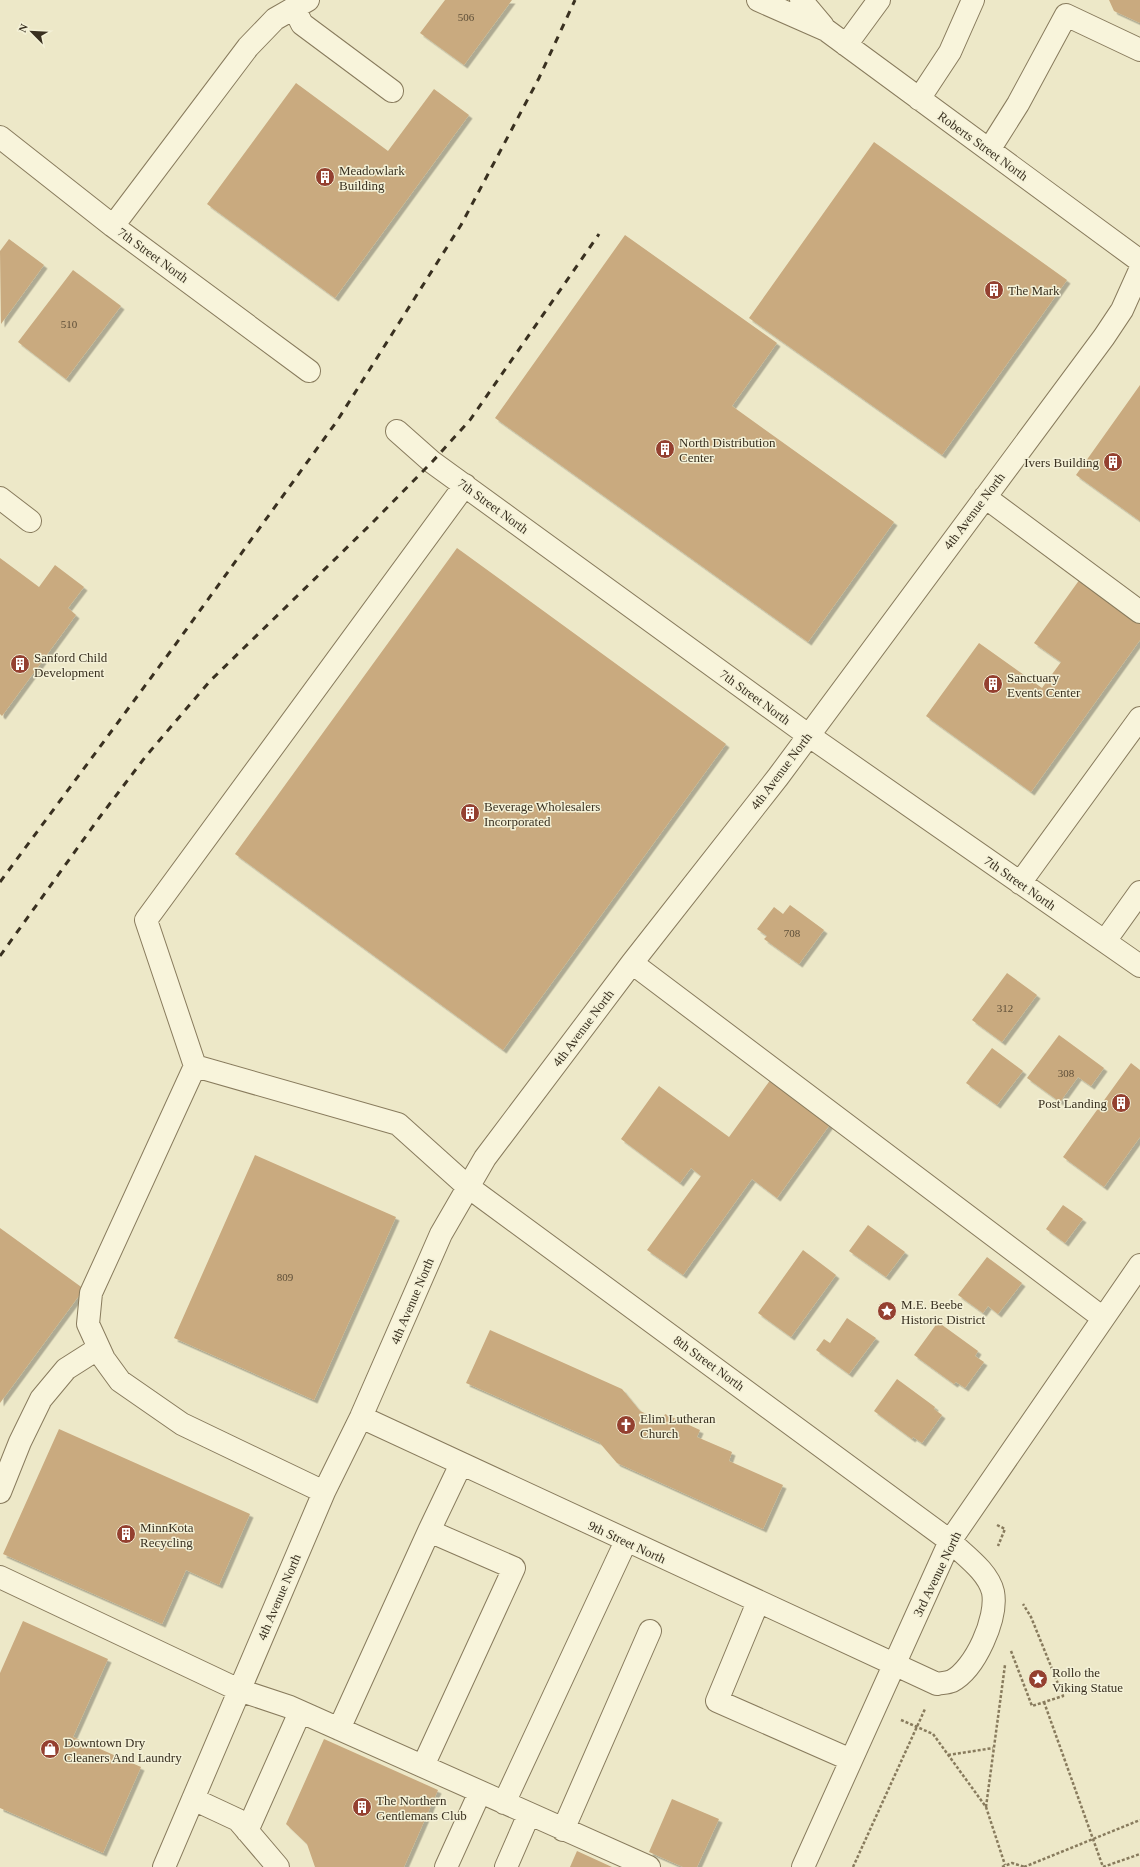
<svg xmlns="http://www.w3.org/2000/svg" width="1140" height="1867" font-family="Georgia,serif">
<defs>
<filter id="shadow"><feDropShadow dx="3.5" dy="3.5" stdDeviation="0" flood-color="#0004"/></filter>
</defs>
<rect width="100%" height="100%" fill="#ede8c8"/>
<path fill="#c9aa7f" filter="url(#shadow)" d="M445 0H512L464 65 420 33Z
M1109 0H1140V23L1114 11Z
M296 83 388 151 434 89 469 115 335 298 207 204Z
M874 142 1067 280 942 455 749 318Z
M625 235 777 343 732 406 894 522 808 642 495 418Z
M9 239 44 265 1 324 0 251Z
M73 270 121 306 66 379 18 342Z
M1140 385V521L1076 475Z
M457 548 726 744 503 1050 235 854Z
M0 558 39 587 55 565 84 587 68 608 76 615 2 716 0 714Z
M1080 579 1140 622V640L1031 792 926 716 979 643 1042 688 1061 662 1034 643Z
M790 905 824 930 799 964 764 939 767 936 757 929 774 907 783 914Z
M1007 973 1037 995 1002 1042 972 1020Z
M1059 1035 1104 1068 1091 1086 1078 1077 1060 1102 1027 1078Z
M992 1048 1023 1071 997 1105 966 1083Z
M1131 1063 1140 1070V1137L1104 1187 1063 1157Z
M771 1079 831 1123 777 1198 752 1179 683 1275 647 1250 701 1176 691 1168 680 1183 621 1139 659 1086 729 1137Z
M255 1155 396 1217 314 1400 174 1338Z
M1063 1205 1083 1219 1065 1243 1046 1229Z
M868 1225 905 1252 886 1277 849 1251Z
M0 1228 84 1289 0 1403Z
M803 1250 836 1275 791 1337 758 1313Z
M987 1257 1022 1283 998 1314 988 1306 983 1313 958 1295Z
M847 1318 876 1338 849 1374 816 1350 824 1339 830 1343Z
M938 1322 978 1351 975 1356 984 1362 965 1388 956 1382 954 1384 914 1355Z
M490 1330 622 1389 640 1411 662 1421 665 1414 700 1430 697 1437 732 1452 729 1461 783 1485 763 1529 617 1463 599 1442 466 1383Z
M897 1379 935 1407 934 1409 942 1415 922 1443 913 1437 912 1439 874 1411Z
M59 1429 250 1514 219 1585 186 1570 162 1624 3 1554Z
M23 1621 108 1659 73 1737 141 1767 103 1853 0 1808V1673Z
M324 1739 438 1790 404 1867H315L307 1844 286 1824Z
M672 1799 719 1819 697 1867H683L649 1852Z
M577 1851 612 1867H570Z"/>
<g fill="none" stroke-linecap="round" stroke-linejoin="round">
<defs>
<path id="minor" d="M758 0 826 30 1140 261
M801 0 823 26
M294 8 302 24 392 91
M846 45 879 0
M919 99 950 52 973 0
M0 137 113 226 309 371
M989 150 1018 104 1066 15 1140 50
M113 226 248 47 275 19 308 0
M397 431 432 462 808 735 1140 966
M985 497 1140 612
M0 498 30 521
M1020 883 1140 718
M1105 941 1140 892
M632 963 1103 1318
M195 1066 398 1124 467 1186 950 1541C964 1555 988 1571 993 1592 998 1618 975 1669 952 1681 947 1683 941 1683 937 1684L361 1417
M0 1492 20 1442 41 1399 66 1369 99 1348
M324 1492 182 1424 120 1381 104 1359 88 1324 91 1293 195 1066 146 920 465 485
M0 1577 239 1690 290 1707 649 1867
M758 1602 717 1701 851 1760
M339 1729 429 1531
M423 1766 514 1568 429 1531 461 1464
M193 1799 238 1820 278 1867
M504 1803 626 1541
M563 1830 650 1631
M247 1831 300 1712
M164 1867 324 1492 361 1417 441 1234 485 1158 632 963 778 777 1104 337 1122 310 1140 270
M446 1867 480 1792
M506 1867 529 1814
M803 1867 950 1541 1140 1265"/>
</defs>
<use href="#minor" stroke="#887b5d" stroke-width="24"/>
<path stroke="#887b5d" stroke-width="2.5" stroke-dasharray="3 2" stroke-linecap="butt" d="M997 1525 1005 1529 998 1546
M1011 1651 1032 1706 1063 1696 1031 1617 1023 1604
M1044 1702 1103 1867
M901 1720 933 1734 986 1807 1005 1865
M948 1755 993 1748
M986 1807 1005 1665
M853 1867 925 1709
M1002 1867 1012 1863 1025 1867
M1024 1867 1140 1820
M1103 1867 1140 1854"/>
<use href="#minor" stroke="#f8f4db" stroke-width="22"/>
<path stroke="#393020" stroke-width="3" stroke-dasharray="7 7" stroke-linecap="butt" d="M0 882 170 652 337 421 461 225 539 78 575 0
M0 956 99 818 146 756 210 681 370 525 432 462 470 420 599 234"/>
</g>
<defs>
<symbol id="building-disc" viewBox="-11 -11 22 22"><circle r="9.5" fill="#944030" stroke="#f4f1d7"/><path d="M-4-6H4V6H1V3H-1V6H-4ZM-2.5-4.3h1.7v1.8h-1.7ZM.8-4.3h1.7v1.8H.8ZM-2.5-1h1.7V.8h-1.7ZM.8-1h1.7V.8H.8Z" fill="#fff"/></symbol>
<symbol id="sight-disc" viewBox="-11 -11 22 22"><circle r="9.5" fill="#944030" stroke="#f4f1d7"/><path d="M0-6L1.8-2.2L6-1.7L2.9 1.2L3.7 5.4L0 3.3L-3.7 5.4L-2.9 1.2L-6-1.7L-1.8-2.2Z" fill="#fff"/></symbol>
<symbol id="church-disc" viewBox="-11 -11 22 22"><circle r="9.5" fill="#944030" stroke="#f4f1d7"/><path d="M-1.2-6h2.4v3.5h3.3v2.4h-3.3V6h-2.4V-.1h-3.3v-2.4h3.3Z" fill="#fff"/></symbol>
<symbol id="shop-disc" viewBox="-11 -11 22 22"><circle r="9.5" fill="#944030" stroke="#f4f1d7"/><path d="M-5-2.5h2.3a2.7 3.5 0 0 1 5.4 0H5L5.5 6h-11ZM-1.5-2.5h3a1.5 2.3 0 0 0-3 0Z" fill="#fff"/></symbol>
</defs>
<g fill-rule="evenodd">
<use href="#building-disc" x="314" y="166" width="22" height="22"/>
<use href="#building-disc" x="983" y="279" width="22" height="22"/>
<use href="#building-disc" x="654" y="438" width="22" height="22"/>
<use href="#building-disc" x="1102" y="451" width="22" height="22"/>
<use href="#building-disc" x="9" y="653" width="22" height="22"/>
<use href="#building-disc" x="982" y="673" width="22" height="22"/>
<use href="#building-disc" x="459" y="802" width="22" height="22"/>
<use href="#building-disc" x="1110" y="1092" width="22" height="22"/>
<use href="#sight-disc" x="876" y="1300" width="22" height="22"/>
<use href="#church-disc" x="615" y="1414" width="22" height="22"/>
<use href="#building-disc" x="115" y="1523" width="22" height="22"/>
<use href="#sight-disc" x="1027" y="1668" width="22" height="22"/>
<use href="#shop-disc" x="39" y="1738" width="22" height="22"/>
<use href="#building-disc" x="351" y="1796" width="22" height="22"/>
</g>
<g text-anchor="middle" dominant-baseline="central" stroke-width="3" stroke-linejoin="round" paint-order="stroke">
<g font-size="11" fill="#5d4e38">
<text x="466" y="17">506</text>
<text x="69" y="324">510</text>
<text x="792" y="933">708</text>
<text x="1005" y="1008">312</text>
<text x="1066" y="1073">308</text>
<text x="285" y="1277">809</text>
</g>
<g font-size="13" fill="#393020" stroke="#f4f1d7">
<text transform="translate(983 146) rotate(36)">Roberts Street North</text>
<text transform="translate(153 255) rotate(36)">7th Street North</text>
<text transform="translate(493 506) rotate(36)">7th Street North</text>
<text transform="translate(974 511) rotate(-53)">4th Avenue North</text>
<text transform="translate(755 697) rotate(36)">7th Street North</text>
<text transform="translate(781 771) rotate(-53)">4th Avenue North</text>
<text transform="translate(1020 883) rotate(35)">7th Street North</text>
<text transform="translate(583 1028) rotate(-53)">4th Avenue North</text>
<text transform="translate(412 1301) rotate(-67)">4th Avenue North</text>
<text transform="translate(709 1363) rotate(36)">8th Street North</text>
<text transform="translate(627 1542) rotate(25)">9th Street North</text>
<text transform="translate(937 1574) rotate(-64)">3rd Avenue North</text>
<text transform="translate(279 1597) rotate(-67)">4th Avenue North</text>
</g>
<g font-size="13" fill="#393020" stroke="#f4f1d7" text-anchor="start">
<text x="339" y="170">Meadowlark<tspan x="339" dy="15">Building</tspan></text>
<text x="1008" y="290">The Mark</text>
<text x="679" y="442">North Distribution<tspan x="679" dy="15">Center</tspan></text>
<text x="1099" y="462" text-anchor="end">Ivers Building</text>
<text x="34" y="657">Sanford Child<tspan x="34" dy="15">Development</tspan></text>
<text x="1007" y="677">Sanctuary<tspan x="1007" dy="15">Events Center</tspan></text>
<text x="484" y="806">Beverage Wholesalers<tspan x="484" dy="15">Incorporated</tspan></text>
<text x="1107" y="1103" text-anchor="end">Post Landing</text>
<text x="901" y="1304">M.E. Beebe<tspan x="901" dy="15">Historic District</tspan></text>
<text x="640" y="1418">Elim Lutheran<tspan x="640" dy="15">Church</tspan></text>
<text x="140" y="1527">MinnKota<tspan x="140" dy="15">Recycling</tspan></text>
<text x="1052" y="1672">Rollo the<tspan x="1052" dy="15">Viking Statue</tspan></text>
<text x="64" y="1742">Downtown Dry<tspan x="64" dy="15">Cleaners And Laundry</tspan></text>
<text x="376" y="1800">The Northern<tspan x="376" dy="15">Gentlemans Club</tspan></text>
</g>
</g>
<g transform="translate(32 32) rotate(294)" stroke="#f4f1d7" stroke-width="3" paint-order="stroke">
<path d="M0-3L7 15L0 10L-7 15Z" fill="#393020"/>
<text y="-6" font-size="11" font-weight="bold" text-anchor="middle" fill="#393020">N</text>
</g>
</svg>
